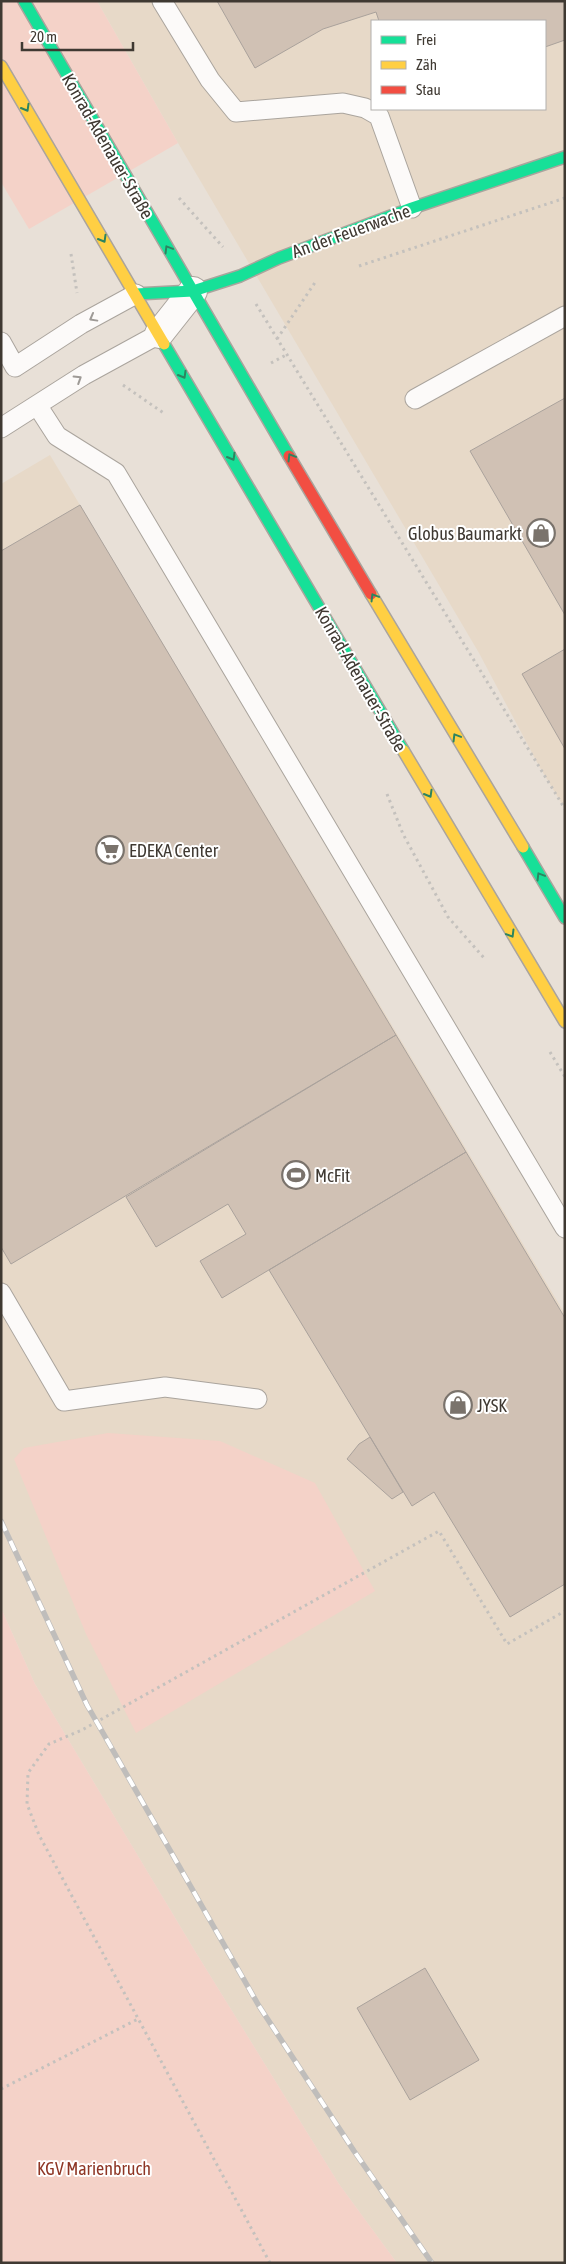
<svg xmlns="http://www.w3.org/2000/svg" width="566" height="2264" font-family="'Asap Condensed',sans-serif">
<rect width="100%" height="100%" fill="#e8e0d7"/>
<path fill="#e7d9c8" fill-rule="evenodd" d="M97 1H565V809L539 766 479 653 178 143ZM372 21H545V109H372Z
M50 455 565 1314V2263H397L339 2184 195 1951 35 1684 1 1608V484Z"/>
<path fill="#f4d2c8" d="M1 1H97L178 143 29 229 1 182Z
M108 1433 220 1441 315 1483 375 1591 136 1733 86 1634 14 1459 24 1448Z
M1 1608 35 1684 195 1951 339 2184 397 2263H1Z"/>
<path fill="#d0c1b4" stroke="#aaa29c" d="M217 1H565V40L545 47V21H379L376 12 323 29 255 68Z
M565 398V615L470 451Z
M80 505 396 1035 11 1264 1 1247V551Z
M565 649V749L522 674Z
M396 1035 466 1152 222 1298 200 1261 246 1234 228 1204 156 1247 126 1197Z
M466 1152 565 1318V1584L510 1617 434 1492 412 1506 269 1270Z
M370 1437 403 1492 392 1499 347 1459 359 1444Z
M425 1968 479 2060 410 2100 357 2008Z"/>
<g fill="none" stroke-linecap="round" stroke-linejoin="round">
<defs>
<path id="lane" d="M162 1 210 80 236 112 343 103 365 108 379 116 412 208
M1 342 15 367 81 324 136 294
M415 399 565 316
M37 405 57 436 116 473 565 1228
M1 428 84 375 159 334
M1 1293 64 1401 165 1387 257 1399"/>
<path id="street" d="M159 334 193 291"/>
<path id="fast" d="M24 1 289 456
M136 294 193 291 240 276 279 258 412 208 565 157
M164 344 403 750
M523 847 565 918"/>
<path id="slow" d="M1 66 164 344
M371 594 523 847
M403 750 565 1022"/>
<path id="jam" d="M289 456 371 594"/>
</defs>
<use href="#lane" stroke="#aaa49d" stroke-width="21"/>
<use href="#street" stroke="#aaa49d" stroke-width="30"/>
<use href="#fast" stroke="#aaa49d" stroke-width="14"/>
<use href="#slow" stroke="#aaa49d" stroke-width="14"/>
<use href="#jam" stroke="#aaa49d" stroke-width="14"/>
<path stroke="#c4c1bd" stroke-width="3" stroke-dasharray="2.5 4" stroke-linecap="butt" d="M179 198 223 247
M71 254 77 293
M359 266 565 198
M256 304 565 809
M277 339 316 281
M271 363 286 355
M123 385 165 414
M387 794 403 834 448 917 485 959
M550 1052 565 1077
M1 2089 138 2019
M270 2263 39 1835 27 1804 28 1773 49 1744 82 1730 439 1531 507 1644 565 1611"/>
<use href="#lane" stroke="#fcfaf9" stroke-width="19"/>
<use href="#street" stroke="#fcfaf9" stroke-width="28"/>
<use href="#fast" stroke="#16e098" stroke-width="11"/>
<use href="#slow" stroke="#ffcf43" stroke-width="11"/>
<use href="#jam" stroke="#f24e42" stroke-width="11"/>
<defs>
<path id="rail" d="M1 1521 87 1705 259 2006 354 2151 432 2263"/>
</defs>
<use href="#rail" stroke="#bfbdbb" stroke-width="5.5"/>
<use href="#rail" stroke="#fff" stroke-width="4" stroke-dasharray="11" stroke-linecap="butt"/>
</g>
<defs><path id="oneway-chevron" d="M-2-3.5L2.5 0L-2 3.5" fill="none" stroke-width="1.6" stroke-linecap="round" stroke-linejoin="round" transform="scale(1.25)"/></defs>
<g stroke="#2d8460">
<use href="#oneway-chevron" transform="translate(26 108) rotate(60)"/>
<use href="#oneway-chevron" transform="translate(103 239) rotate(60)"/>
<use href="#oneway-chevron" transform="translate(168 249) rotate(-121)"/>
<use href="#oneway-chevron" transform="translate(183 375) rotate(60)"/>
<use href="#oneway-chevron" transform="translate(232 457) rotate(60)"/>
<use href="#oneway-chevron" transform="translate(291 457) rotate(-121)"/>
<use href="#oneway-chevron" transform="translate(374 597) rotate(-121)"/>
<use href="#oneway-chevron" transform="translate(456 737) rotate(-121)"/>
<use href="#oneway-chevron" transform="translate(429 794) rotate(60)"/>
<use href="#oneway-chevron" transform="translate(540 876) rotate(-121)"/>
<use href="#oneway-chevron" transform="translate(511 934) rotate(59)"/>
</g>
<g stroke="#9e9a96">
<use href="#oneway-chevron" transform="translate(93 318) rotate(151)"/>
<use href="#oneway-chevron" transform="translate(78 379) rotate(-32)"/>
</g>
<defs>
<symbol id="shop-ring" viewBox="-11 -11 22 22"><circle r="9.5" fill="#fff" stroke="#7a736c" stroke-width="1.5"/><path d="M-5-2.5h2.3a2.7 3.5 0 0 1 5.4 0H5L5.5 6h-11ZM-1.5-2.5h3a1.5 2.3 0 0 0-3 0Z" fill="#7a736c"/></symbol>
<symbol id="supermarket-ring" viewBox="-11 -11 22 22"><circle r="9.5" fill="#fff" stroke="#7a736c" stroke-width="1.5"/><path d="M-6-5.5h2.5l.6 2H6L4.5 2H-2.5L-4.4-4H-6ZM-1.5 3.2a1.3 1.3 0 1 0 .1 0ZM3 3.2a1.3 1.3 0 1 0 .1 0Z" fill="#7a736c"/></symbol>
<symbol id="stadium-ring" viewBox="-11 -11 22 22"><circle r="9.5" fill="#fff" stroke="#7a736c" stroke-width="1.5"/><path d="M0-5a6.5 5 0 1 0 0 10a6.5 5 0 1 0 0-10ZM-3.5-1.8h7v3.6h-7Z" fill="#7a736c"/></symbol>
</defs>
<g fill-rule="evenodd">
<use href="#shop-ring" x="525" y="517" width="32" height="32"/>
<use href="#supermarket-ring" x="94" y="834" width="32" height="32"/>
<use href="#stadium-ring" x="280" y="1159" width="32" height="32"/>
<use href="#shop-ring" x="442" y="1389" width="32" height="32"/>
</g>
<g text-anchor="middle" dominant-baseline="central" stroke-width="4" stroke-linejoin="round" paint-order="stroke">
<g font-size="18" fill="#3f3932" stroke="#fff">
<text transform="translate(108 146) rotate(60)">Konrad-Adenauer-Straße</text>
<text transform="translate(351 231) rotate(-20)">An der Feuerwache</text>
<text transform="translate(361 679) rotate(60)">Konrad-Adenauer-Straße</text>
</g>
<g font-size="18" fill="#3f3932" stroke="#fff" text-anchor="start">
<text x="522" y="533" text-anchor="end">Globus Baumarkt</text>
<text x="129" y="850">EDEKA Center</text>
<text x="315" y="1175">McFit</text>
<text x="477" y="1405">JYSK</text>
</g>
<g font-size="18" fill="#8e3625" stroke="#fff">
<text x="94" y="2168">KGV Marienbruch</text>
</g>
</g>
<rect width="566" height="2264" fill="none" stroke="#3f3932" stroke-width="5"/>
<rect x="371" y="20" width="175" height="90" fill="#ffffff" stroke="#b2b0ad"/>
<rect x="381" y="36" width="25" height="8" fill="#16e098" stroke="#b2b0ad"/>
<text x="416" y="45" font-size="15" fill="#3f3932">Frei</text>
<rect x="381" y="61" width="25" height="8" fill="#ffcf43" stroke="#b2b0ad"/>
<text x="416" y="70" font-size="15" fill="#3f3932">Zäh</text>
<rect x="381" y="86" width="25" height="8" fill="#f24e42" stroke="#b2b0ad"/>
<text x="416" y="95" font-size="15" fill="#3f3932">Stau</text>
<path d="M22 42v8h111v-8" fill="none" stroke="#3f3932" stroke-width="2.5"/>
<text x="30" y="42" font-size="15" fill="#3f3932" stroke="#ffffff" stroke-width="4" paint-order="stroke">20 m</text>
</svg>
